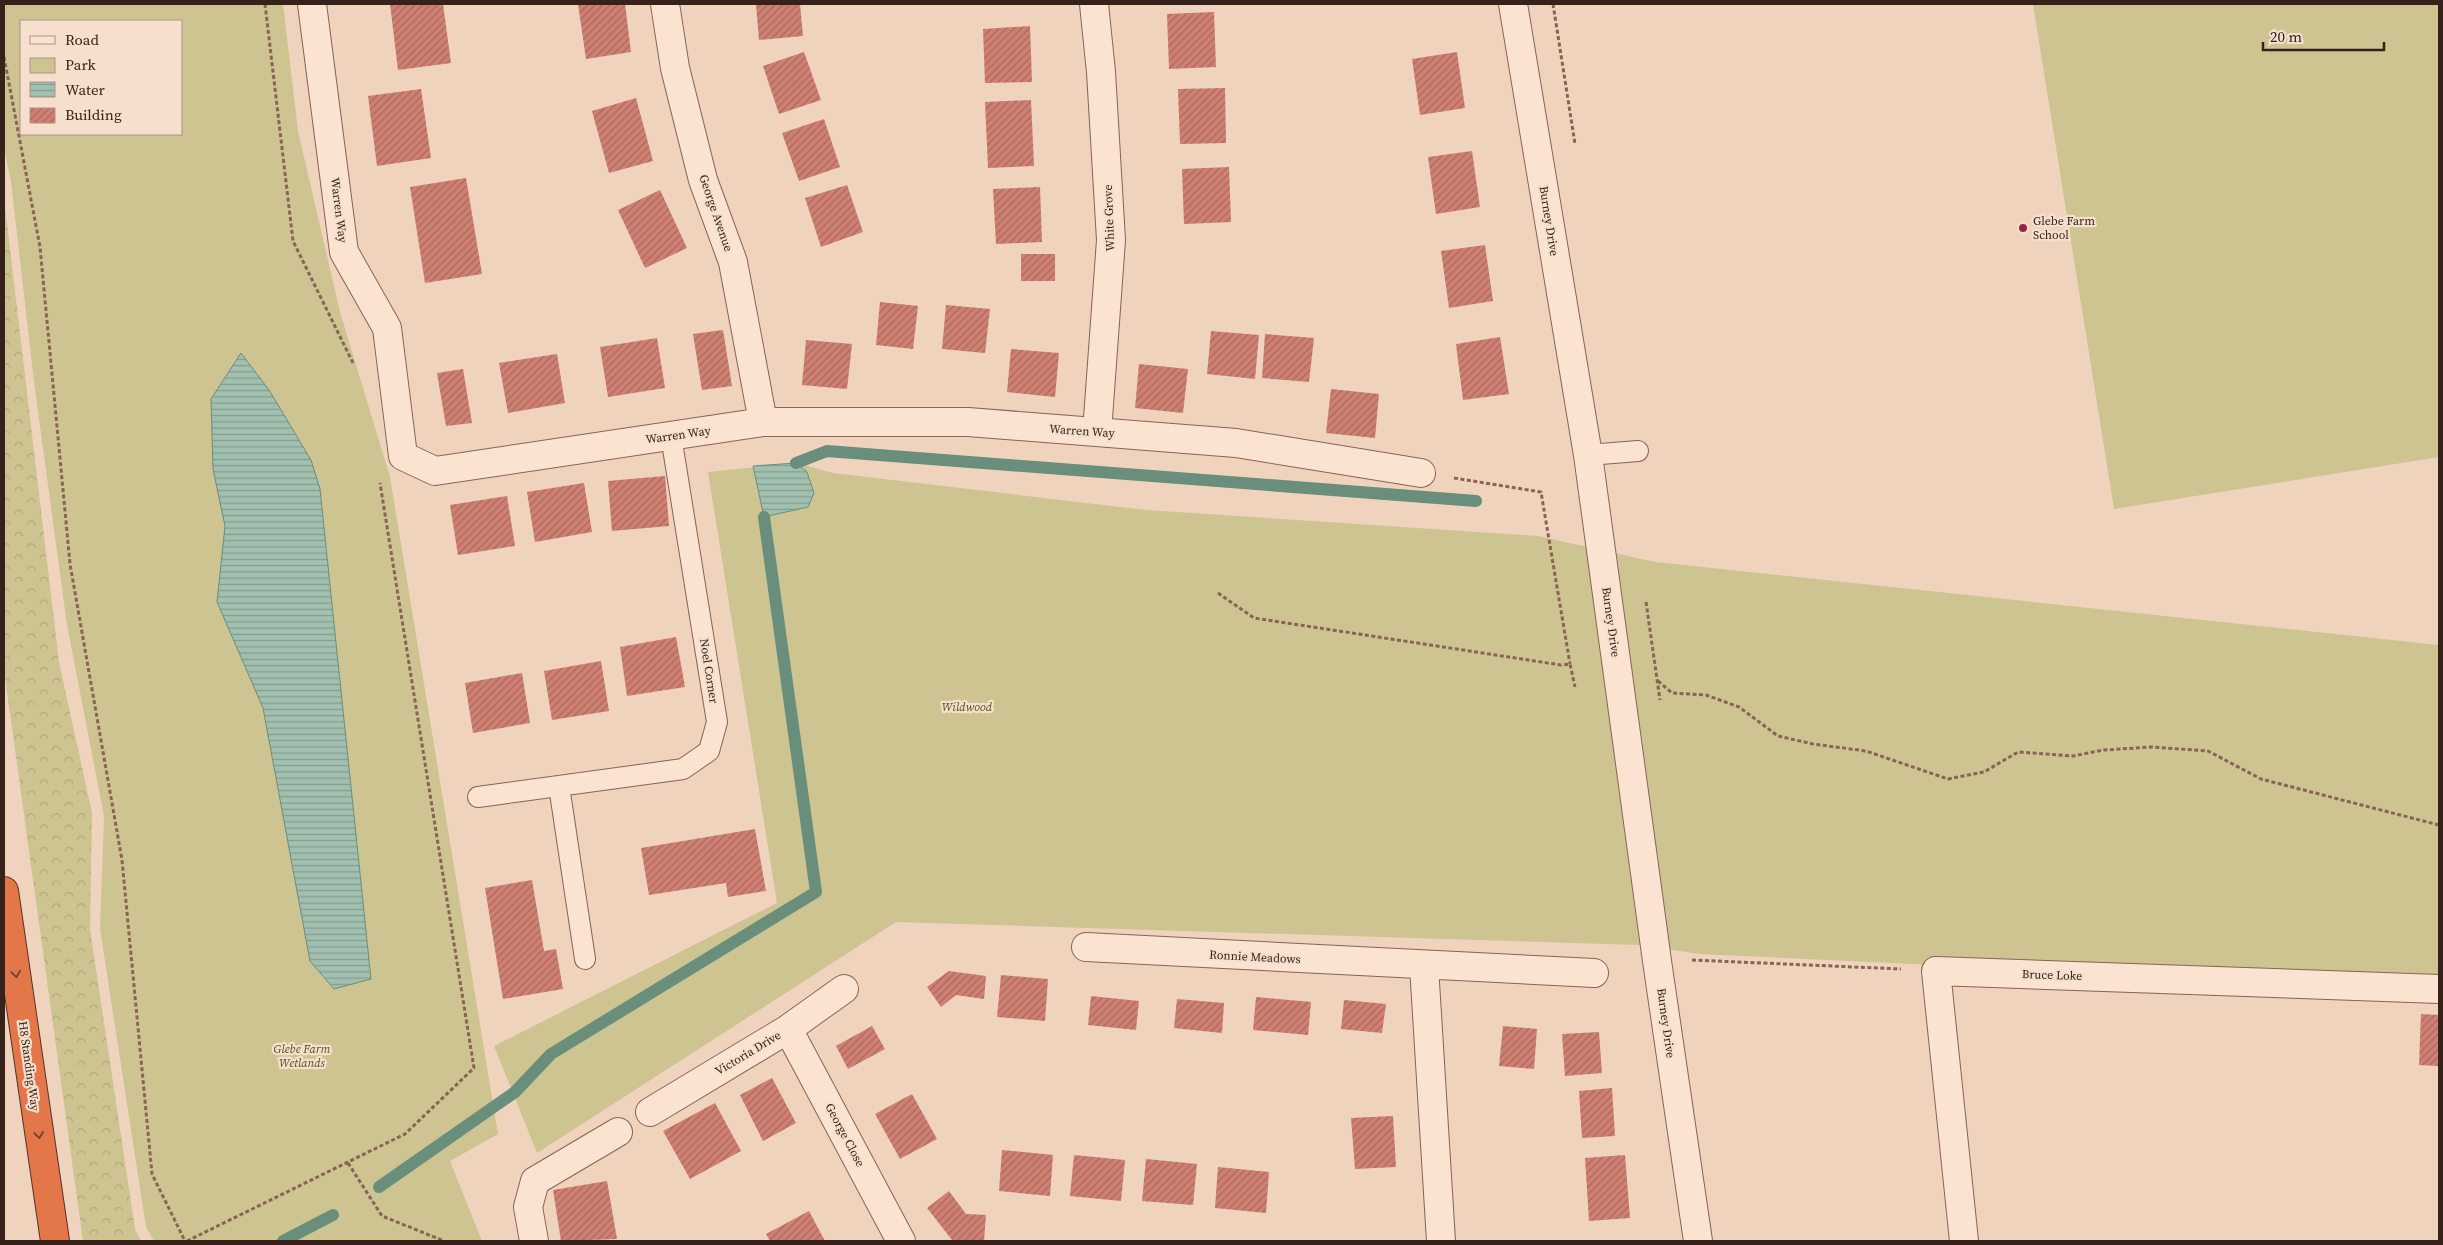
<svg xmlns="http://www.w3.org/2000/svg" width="2443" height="1245" font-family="'Source Serif 4',serif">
<defs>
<pattern id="forest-crowns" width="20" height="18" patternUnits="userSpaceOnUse" patternTransform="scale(1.25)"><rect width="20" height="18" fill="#cdc491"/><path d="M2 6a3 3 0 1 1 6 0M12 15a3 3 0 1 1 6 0" fill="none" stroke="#b1a87c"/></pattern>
<pattern id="water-rules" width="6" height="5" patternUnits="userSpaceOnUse" patternTransform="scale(1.25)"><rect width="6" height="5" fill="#a1c0af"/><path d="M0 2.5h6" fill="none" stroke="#849c8e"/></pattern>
<pattern id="building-hatch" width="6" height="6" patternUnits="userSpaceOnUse" patternTransform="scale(1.25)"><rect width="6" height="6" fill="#cf8072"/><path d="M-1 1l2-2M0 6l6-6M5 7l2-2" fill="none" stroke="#a9685d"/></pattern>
</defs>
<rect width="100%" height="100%" fill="#efd3bd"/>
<path fill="url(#forest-crowns)" d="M4 198 59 662 92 813 90 929 135 1229 141 1241H83L4 670Z"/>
<path fill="#cdc491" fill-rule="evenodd" d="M4 4H283L298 131 340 312 390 477 498 1134 450 1161 482 1241H154L146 1227 100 929 104 816 67 625 34 382 11 182 4 147ZM21 21H181V134H21Z
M2033 4H2439V457L2114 509Z
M796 463 833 473 1146 510 1538 536 1655 562 2439 645V979L1934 965 1700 954 1639 945 896 922 537 1153 494 1046 777 903 708 472Z"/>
<path fill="url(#water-rules)" stroke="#698e7b" d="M241 353 269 390 311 460 320 489 371 979 334 989 310 961 263 708 217 602 225 526 213 469 211 399Z
M796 463 807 472 814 493 808 507 764 517 753 466Z"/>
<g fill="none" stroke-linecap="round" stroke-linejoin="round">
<path stroke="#698e7b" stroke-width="12" d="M796 463 827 451 1476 501
M379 1187 515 1092 551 1054 816 892 764 517
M283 1241 333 1215"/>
</g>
<path fill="url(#building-hatch)" d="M390 4H443L451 63 398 70Z
M578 4H625L631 52 586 59Z
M756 4H800L803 36 759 40Z
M1214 12 1216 67 1169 69 1167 14Z
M1030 26 1032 82 985 83 983 29Z
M804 52 821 100 779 114 763 66Z
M1457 52 1465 108 1420 115 1412 59Z
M1225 88 1226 143 1180 144 1178 89Z
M421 89 431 158 377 166 368 96Z
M636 98 653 161 609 173 592 111Z
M1031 100 1034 166 988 168 985 102Z
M824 119 840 167 799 181 782 133Z
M1472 151 1480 207 1436 214 1428 157Z
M1229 167 1231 222 1184 224 1182 169Z
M466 178 482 274 425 283 410 187Z
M847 185 863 232 821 247 805 198Z
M1040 187 1042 242 996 244 993 189Z
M660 190 687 248 645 268 618 210Z
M1485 245 1493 301 1449 308 1441 251Z
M1021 254H1055V281H1021Z
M880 302 918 306 913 349 876 345Z
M946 305 990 309 985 353 942 349Z
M723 330 732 386 702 390 693 334Z
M1211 331 1259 335 1255 379 1207 374Z
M1265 334 1314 338 1309 382 1262 378Z
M1500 337 1509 394 1463 400 1456 344Z
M657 338 665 388 608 397 600 347Z
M806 340 852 344 847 389 802 385Z
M1011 349 1059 353 1055 397 1007 392Z
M557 354 565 403 508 413 499 363Z
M1139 364 1188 369 1183 413 1135 408Z
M463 369 472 423 446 426 437 373Z
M1331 389 1379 394 1375 438 1326 433Z
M665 476 669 526 612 531 608 481Z
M584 483 592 532 535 542 527 492Z
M507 496 515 546 458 555 450 505Z
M676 637 685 687 627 696 620 647Z
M601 661 609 711 552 720 544 671Z
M522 673 530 723 473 733 465 683Z
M755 829 766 891 728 897 726 883 649 895 641 848Z
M532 880 544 951 556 949 563 989 503 999 485 888Z
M949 971 986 976 984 999 956 995 941 1007 927 987Z
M1001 975 1048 979 1045 1021 997 1017Z
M1091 996 1139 1001 1136 1030 1088 1025Z
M1256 997 1311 1002 1308 1035 1253 1030Z
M1177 999 1224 1003 1222 1033 1174 1028Z
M1344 1000 1386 1004 1382 1033 1341 1029Z
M2421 1014 2439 1015V1066L2419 1065Z
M872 1026 885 1049 848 1069 836 1046Z
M1503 1026 1537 1029 1534 1069 1499 1066Z
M1599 1032 1602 1073 1565 1076 1562 1034Z
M772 1078 796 1123 763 1141 740 1095Z
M1612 1088 1615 1136 1582 1138 1579 1091Z
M912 1094 937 1139 900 1159 875 1114Z
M715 1103 741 1151 690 1179 663 1131Z
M1393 1116 1396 1167 1355 1169 1351 1118Z
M1002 1150 1053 1155 1050 1196 999 1191Z
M1074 1155 1125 1160 1121 1201 1070 1196Z
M1625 1155 1630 1218 1589 1221 1585 1158Z
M1146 1159 1197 1164 1193 1205 1142 1201Z
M1218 1167 1269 1172 1266 1213 1215 1208Z
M607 1181 617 1239 561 1241 553 1190Z
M949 1191 966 1214 986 1215 984 1241 952 1240 927 1208Z
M809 1211 825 1241H770L766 1234Z"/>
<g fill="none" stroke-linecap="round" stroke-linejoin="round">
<defs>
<path id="lane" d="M1588 455 1638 451
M559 786 585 959
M478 797 683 769 709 751 717 722 671 436"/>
<path id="street" d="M312 4 344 252 387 328 403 456 435 471 763 422H968L1236 443 1421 473
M665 4 675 68 703 180 733 262 763 422
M1094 4 1101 72 1111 240 1097 432
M1513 4 1588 455 1657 961 1698 1241
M1086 947 1594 973
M1424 966 1441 1241
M788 1029 901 1241
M650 1112 788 1029 844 989
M534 1241 528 1207 535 1181 618 1132
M1964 1241 1936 971 2439 989"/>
<path id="highway" d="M4 891 55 1241"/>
</defs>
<use href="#lane" stroke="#886356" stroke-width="22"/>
<use href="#street" stroke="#886356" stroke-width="30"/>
<use href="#highway" stroke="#55332b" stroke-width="30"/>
<path stroke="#886356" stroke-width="3" stroke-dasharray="4 2.5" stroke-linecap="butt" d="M265 4 293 241 354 365
M1553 4 1575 144
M4 57 40 247 70 564 122 860 152 1174 185 1241
M1454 478 1541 492 1570 664
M1218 593 1254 618 1561 665 1570 664 1575 687
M1646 602 1660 700
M1658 681 1672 693 1706 695 1739 707 1778 736 1813 744 1866 751 1948 779 1984 772 2018 752 2073 756 2104 750 2152 747 2208 751 2261 779 2439 825
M1692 960 1901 969
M348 1163 382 1216 444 1241
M187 1241 405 1134 474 1068 380 483"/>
<use href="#lane" stroke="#fae3d1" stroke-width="20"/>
<use href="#street" stroke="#fae3d1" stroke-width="28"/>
<use href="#highway" stroke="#e3774a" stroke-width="28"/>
</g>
<defs><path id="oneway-chevron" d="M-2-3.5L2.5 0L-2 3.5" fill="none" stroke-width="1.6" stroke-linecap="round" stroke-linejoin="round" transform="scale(1.25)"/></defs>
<g stroke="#7b432e">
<use href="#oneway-chevron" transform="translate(16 974) rotate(82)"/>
<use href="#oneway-chevron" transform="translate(39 1135) rotate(82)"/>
</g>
<circle fill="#992444" stroke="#f6e0cd" stroke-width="2" cx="2023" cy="228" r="5"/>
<g text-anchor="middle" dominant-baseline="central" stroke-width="4.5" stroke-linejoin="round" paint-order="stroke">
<g font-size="12" fill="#36211b" stroke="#f6e0cd">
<text transform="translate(339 210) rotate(83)">Warren Way</text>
<text transform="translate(716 213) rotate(71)">George Avenue</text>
<text transform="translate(1109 218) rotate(-92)">White Grove</text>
<text transform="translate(1549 221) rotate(81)">Burney Drive</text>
<text transform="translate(1082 431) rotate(4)">Warren Way</text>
<text transform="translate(678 435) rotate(-8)">Warren Way</text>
<text transform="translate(1611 622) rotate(82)">Burney Drive</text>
<text transform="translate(709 671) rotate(81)">Noel Corner</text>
<text transform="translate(1255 957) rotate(3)">Ronnie Meadows</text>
<text transform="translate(2052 975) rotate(2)">Bruce Loke</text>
<text transform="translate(1666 1023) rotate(82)">Burney Drive</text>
<text transform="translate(748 1053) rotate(-31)">Victoria Drive</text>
<text transform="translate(29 1066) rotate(82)">H8 Standing Way</text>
<text transform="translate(845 1135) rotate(62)">George Close</text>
</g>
<g font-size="12" fill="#36211b" stroke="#f6e0cd" text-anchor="start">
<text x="2033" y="221">Glebe Farm<tspan x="2033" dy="14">School</tspan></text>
</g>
<g font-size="12" font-style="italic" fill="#535321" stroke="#f6e0cd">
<text x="967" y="707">Wildwood</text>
<text x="302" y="1049">Glebe Farm<tspan x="302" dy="14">Wetlands</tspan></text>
</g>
</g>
<rect width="2443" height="1245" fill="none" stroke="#36211b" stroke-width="10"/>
<rect x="20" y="20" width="162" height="115" fill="#f6e0cd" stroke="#a99486"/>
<rect x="30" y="36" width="25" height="8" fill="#fae3d1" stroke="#a99486"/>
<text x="65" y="45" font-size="15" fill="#36211b">Road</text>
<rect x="30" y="58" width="25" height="15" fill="#cdc491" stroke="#a99486"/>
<text x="65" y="70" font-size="15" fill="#36211b">Park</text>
<rect x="30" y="82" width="25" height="15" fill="url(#water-rules)" stroke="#a99486"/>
<text x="65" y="95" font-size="15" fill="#36211b">Water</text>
<rect x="30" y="108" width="25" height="15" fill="url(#building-hatch)" stroke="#a99486"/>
<text x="65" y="120" font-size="15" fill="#36211b">Building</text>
<path d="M2263 42v8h121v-8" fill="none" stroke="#36211b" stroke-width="2.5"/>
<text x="2270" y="42" font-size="15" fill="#36211b" stroke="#f6e0cd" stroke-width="4" paint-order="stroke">20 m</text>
</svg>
